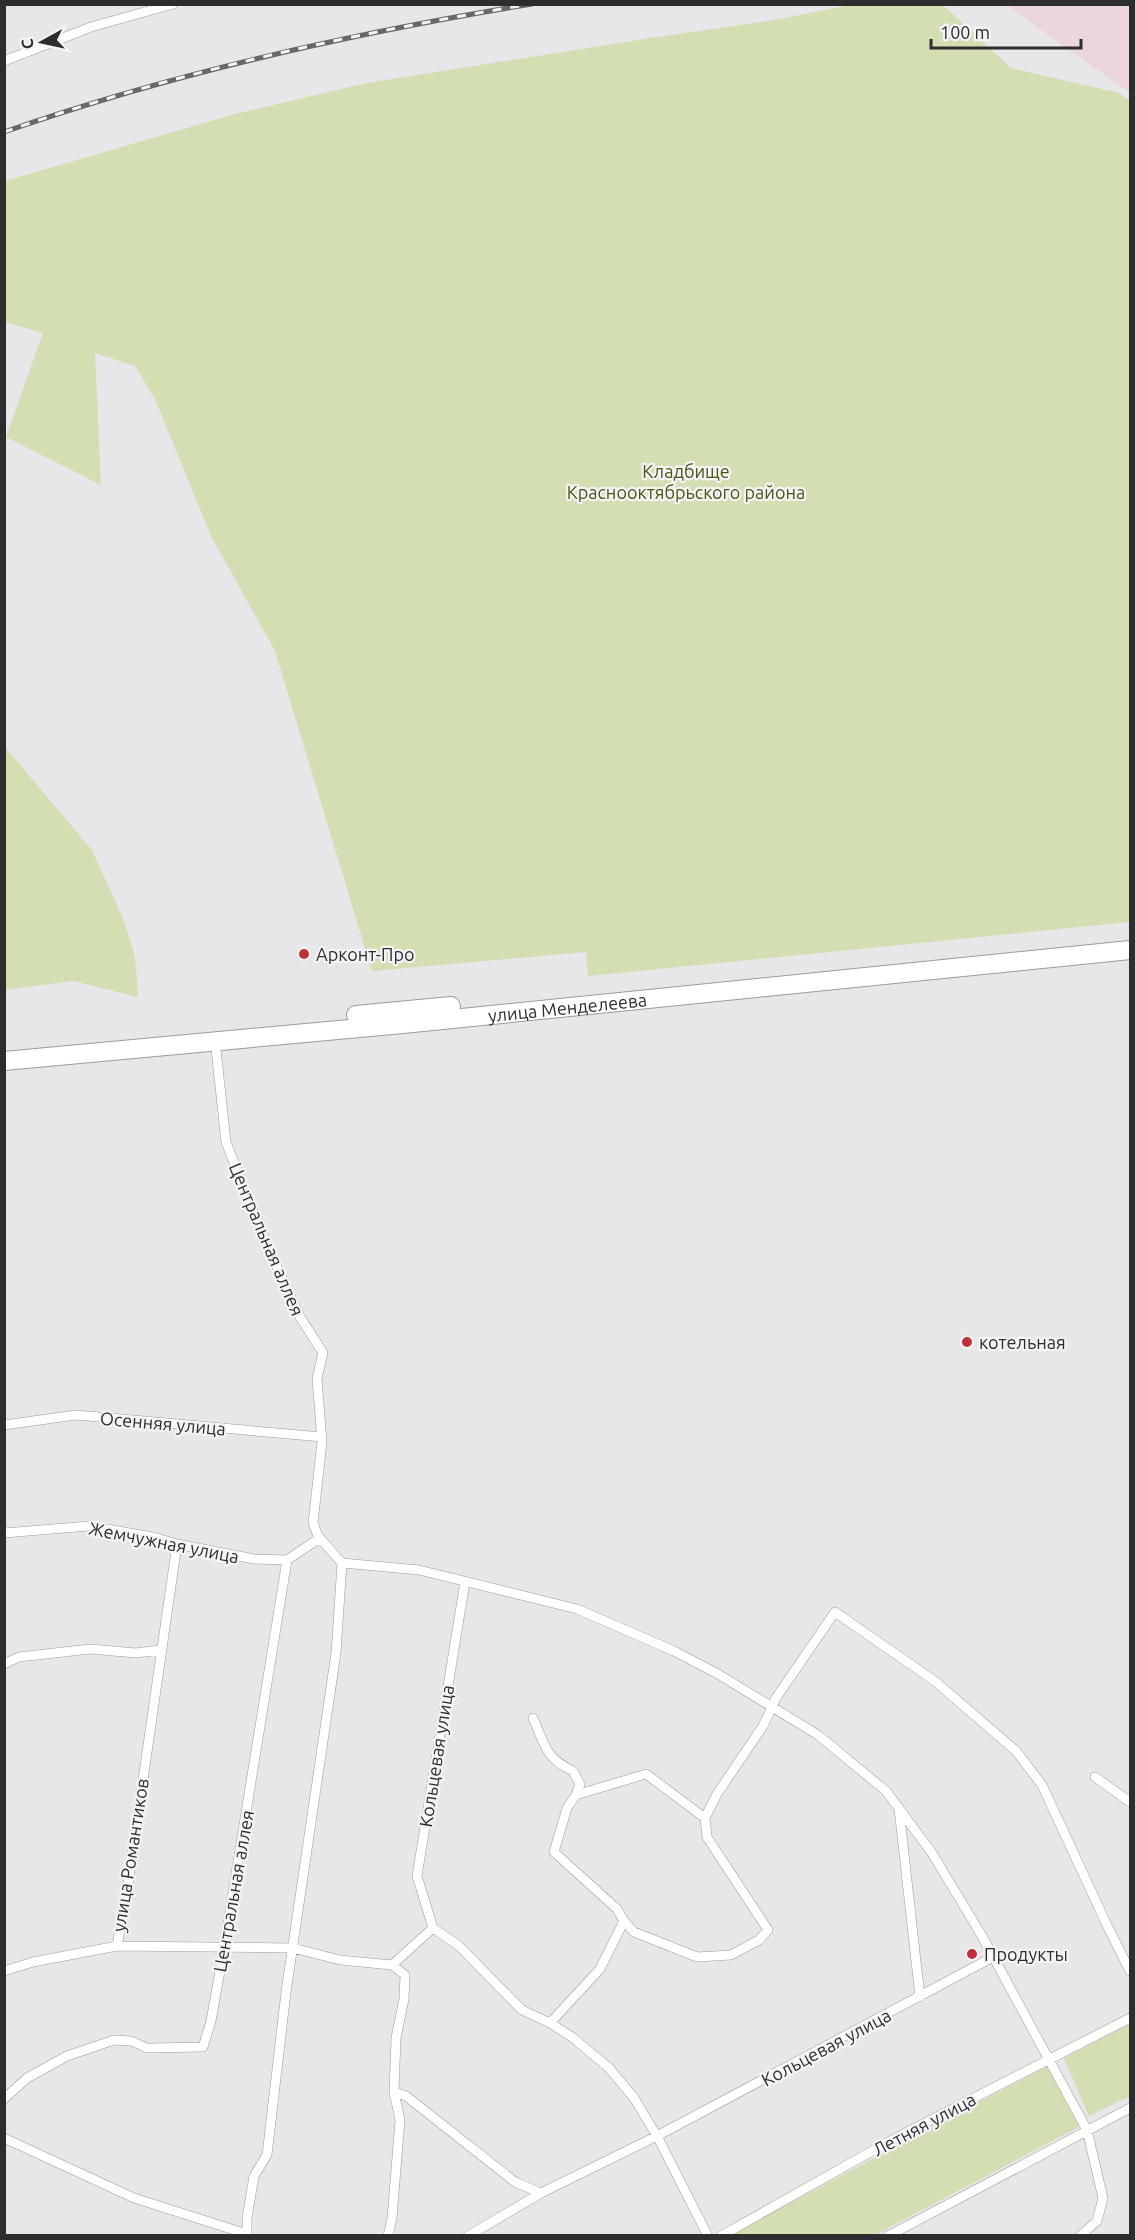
<svg xmlns="http://www.w3.org/2000/svg" width="1135" height="2240" font-family="Ubuntu,sans-serif">
<rect width="100%" height="100%" fill="#e7e6e9"/>
<path fill="#edd5e0" d="M1006 5H1130V93Z"/>
<path fill="#d3deb2" d="M849 5H943L1011 68 1119 93 1130 101V922L588 976 586 952 372 971 275 651 211 536 155 399 135 366 95 353 101 485 6 437 43 333 5 322V181L235 114 367 83 651 38 775 20Z
M4 746 92 850 122 916 135 956 138 997 73 981 5 990Z
M1130 2024V2096L1089 2116 1064 2058Z
M1047 2066 1079 2127 875 2235 728 2236Z"/>
<g fill="none" stroke-linecap="round" stroke-linejoin="round">
<defs>
<path id="street" d="M4 61 91 27 173 4
M215 1040 226 1142 265 1241 300 1317 323 1353 317 1378 322 1442 313 1523 318 1536 342 1563 336 1653 286 1992 267 2155 254 2176 247 2218V2236
M4 1425 76 1415 322 1437
M4 1533 89 1526 153 1537 177 1544 254 1559 287 1560
M342 1563 419 1570 577 1609 674 1651 718 1674 818 1735 886 1791 932 1853 982 1936 1087 2130 1103 2198 1097 2221 1080 2236
M465 1582 417 1876 433 1928 459 1946 522 2010 550 2023 572 2037 609 2068 634 2098 657 2136 708 2236
M4 1664 19 1657 90 1649 136 1653 160 1650
M533 1718C545 1745 545 1758 573 1771L580 1784 576 1795
M646 1774 705 1818 707 1837 768 1930 759 1940 731 1955 697 1957 634 1932 624 1921 617 1909 554 1852 567 1808 576 1795Z
M1095 1777 1130 1802
M899 1809 920 1997
M705 1818 717 1794 763 1726 776 1698 835 1612 936 1682 1016 1751 1042 1785 1106 1923 1130 1971
M117 1946 293 1948 340 1960 392 1965
M4 1971 33 1962 117 1946 128 1884 177 1544
M550 2023 600 1969 624 1921
M394 2092 406 2096 515 2182 541 2193
M4 2099 27 2078 67 2056 114 2040 131 2041 147 2048 203 2047 211 2021 223 1954 287 1560 320 1538
M4 2138 134 2198 247 2234
M388 2236 392 2218 400 2120 394 2092 396 2038 404 1999 405 1975 392 1965 433 1928
M468 2236 541 2193 657 2136 993 1957
M721 2236 890 2141 1130 2018
M888 2236 1130 2108"/>
<g id="highway">
<path d="M356 1015 451 1006"/>
<path id="s1" d="M4 1061 403 1024 1130 950"/>
</g>
</defs>
<use href="#street" stroke="#9c9a9d" stroke-width="10"/>
<use href="#highway" stroke="#9c9a9d" stroke-width="20"/>
<use href="#street" stroke="#fff" stroke-width="9"/>
<use href="#highway" stroke="#fff" stroke-width="18"/>
<defs>
<path id="rail" d="M4 132C176 72 353 33 532 4"/>
</defs>
<use href="#rail" stroke="#686769" stroke-width="5"/>
<use href="#rail" stroke="#f5f3f6" stroke-width="3" stroke-dasharray="9" stroke-linecap="butt"/>
</g>
<g fill="#c0303b" stroke="#f5f3f6" stroke-width="2">
<circle cx="304" cy="954" r="6"/>
<circle cx="967" cy="1342" r="6"/>
<circle cx="972" cy="1954" r="6"/>
</g>
<g text-anchor="middle" dominant-baseline="central" stroke-width="4.5" stroke-linejoin="round" paint-order="stroke">
<g font-size="18" fill="#4a5611" stroke="#f5f3f6">
<text x="686" y="471">Кладбище<tspan x="686" dy="21">Краснооктябрьского района</tspan></text>
</g>
<g font-size="18" fill="#2d2c2e" stroke="#f5f3f6" text-anchor="start">
<text x="316" y="954">Арконт-Про</text>
<text x="979" y="1342">котельная</text>
<text x="984" y="1954">Продукты</text>
</g>
<g font-size="18" fill="#2d2c2e" stroke="#f5f3f6">
<text stroke="none"><textPath href="#s1" startOffset="566">улица Менделеева</textPath></text>
<text transform="translate(267 1239) rotate(67)">Центральная аллея</text>
<text transform="translate(163 1423) rotate(5)">Осенняя улица</text>
<text transform="translate(164 1542) rotate(11)">Жемчужная улица</text>
<text transform="translate(436 1756) rotate(-81)">Кольцевая улица</text>
<text transform="translate(130 1855) rotate(-81)">улица Романтиков</text>
<text transform="translate(233 1891) rotate(-80)">Центральная аллея</text>
<text transform="translate(826 2047) rotate(-28)">Кольцевая улица</text>
<text transform="translate(924 2124) rotate(-28)">Летняя улица</text>
</g>
</g>
<rect width="1135" height="2240" fill="none" stroke="#2d2c2e" stroke-width="12"/>
<g transform="translate(42 42) rotate(262)" stroke="#f5f3f6" stroke-width="4.5" paint-order="stroke">
<path d="M0-4.5L10 22L0 15L-10 22Z" fill="#2d2c2e"/>
<text y="-9" font-size="16" font-weight="bold" text-anchor="middle" fill="#2d2c2e">С</text>
</g>
<path d="M931 39v9h150v-9" fill="none" stroke="#2d2c2e" stroke-width="3"/>
<text x="940" y="39" font-size="18" fill="#2d2c2e" stroke="#f5f3f6" stroke-width="4.5" paint-order="stroke">100 m</text>
</svg>
